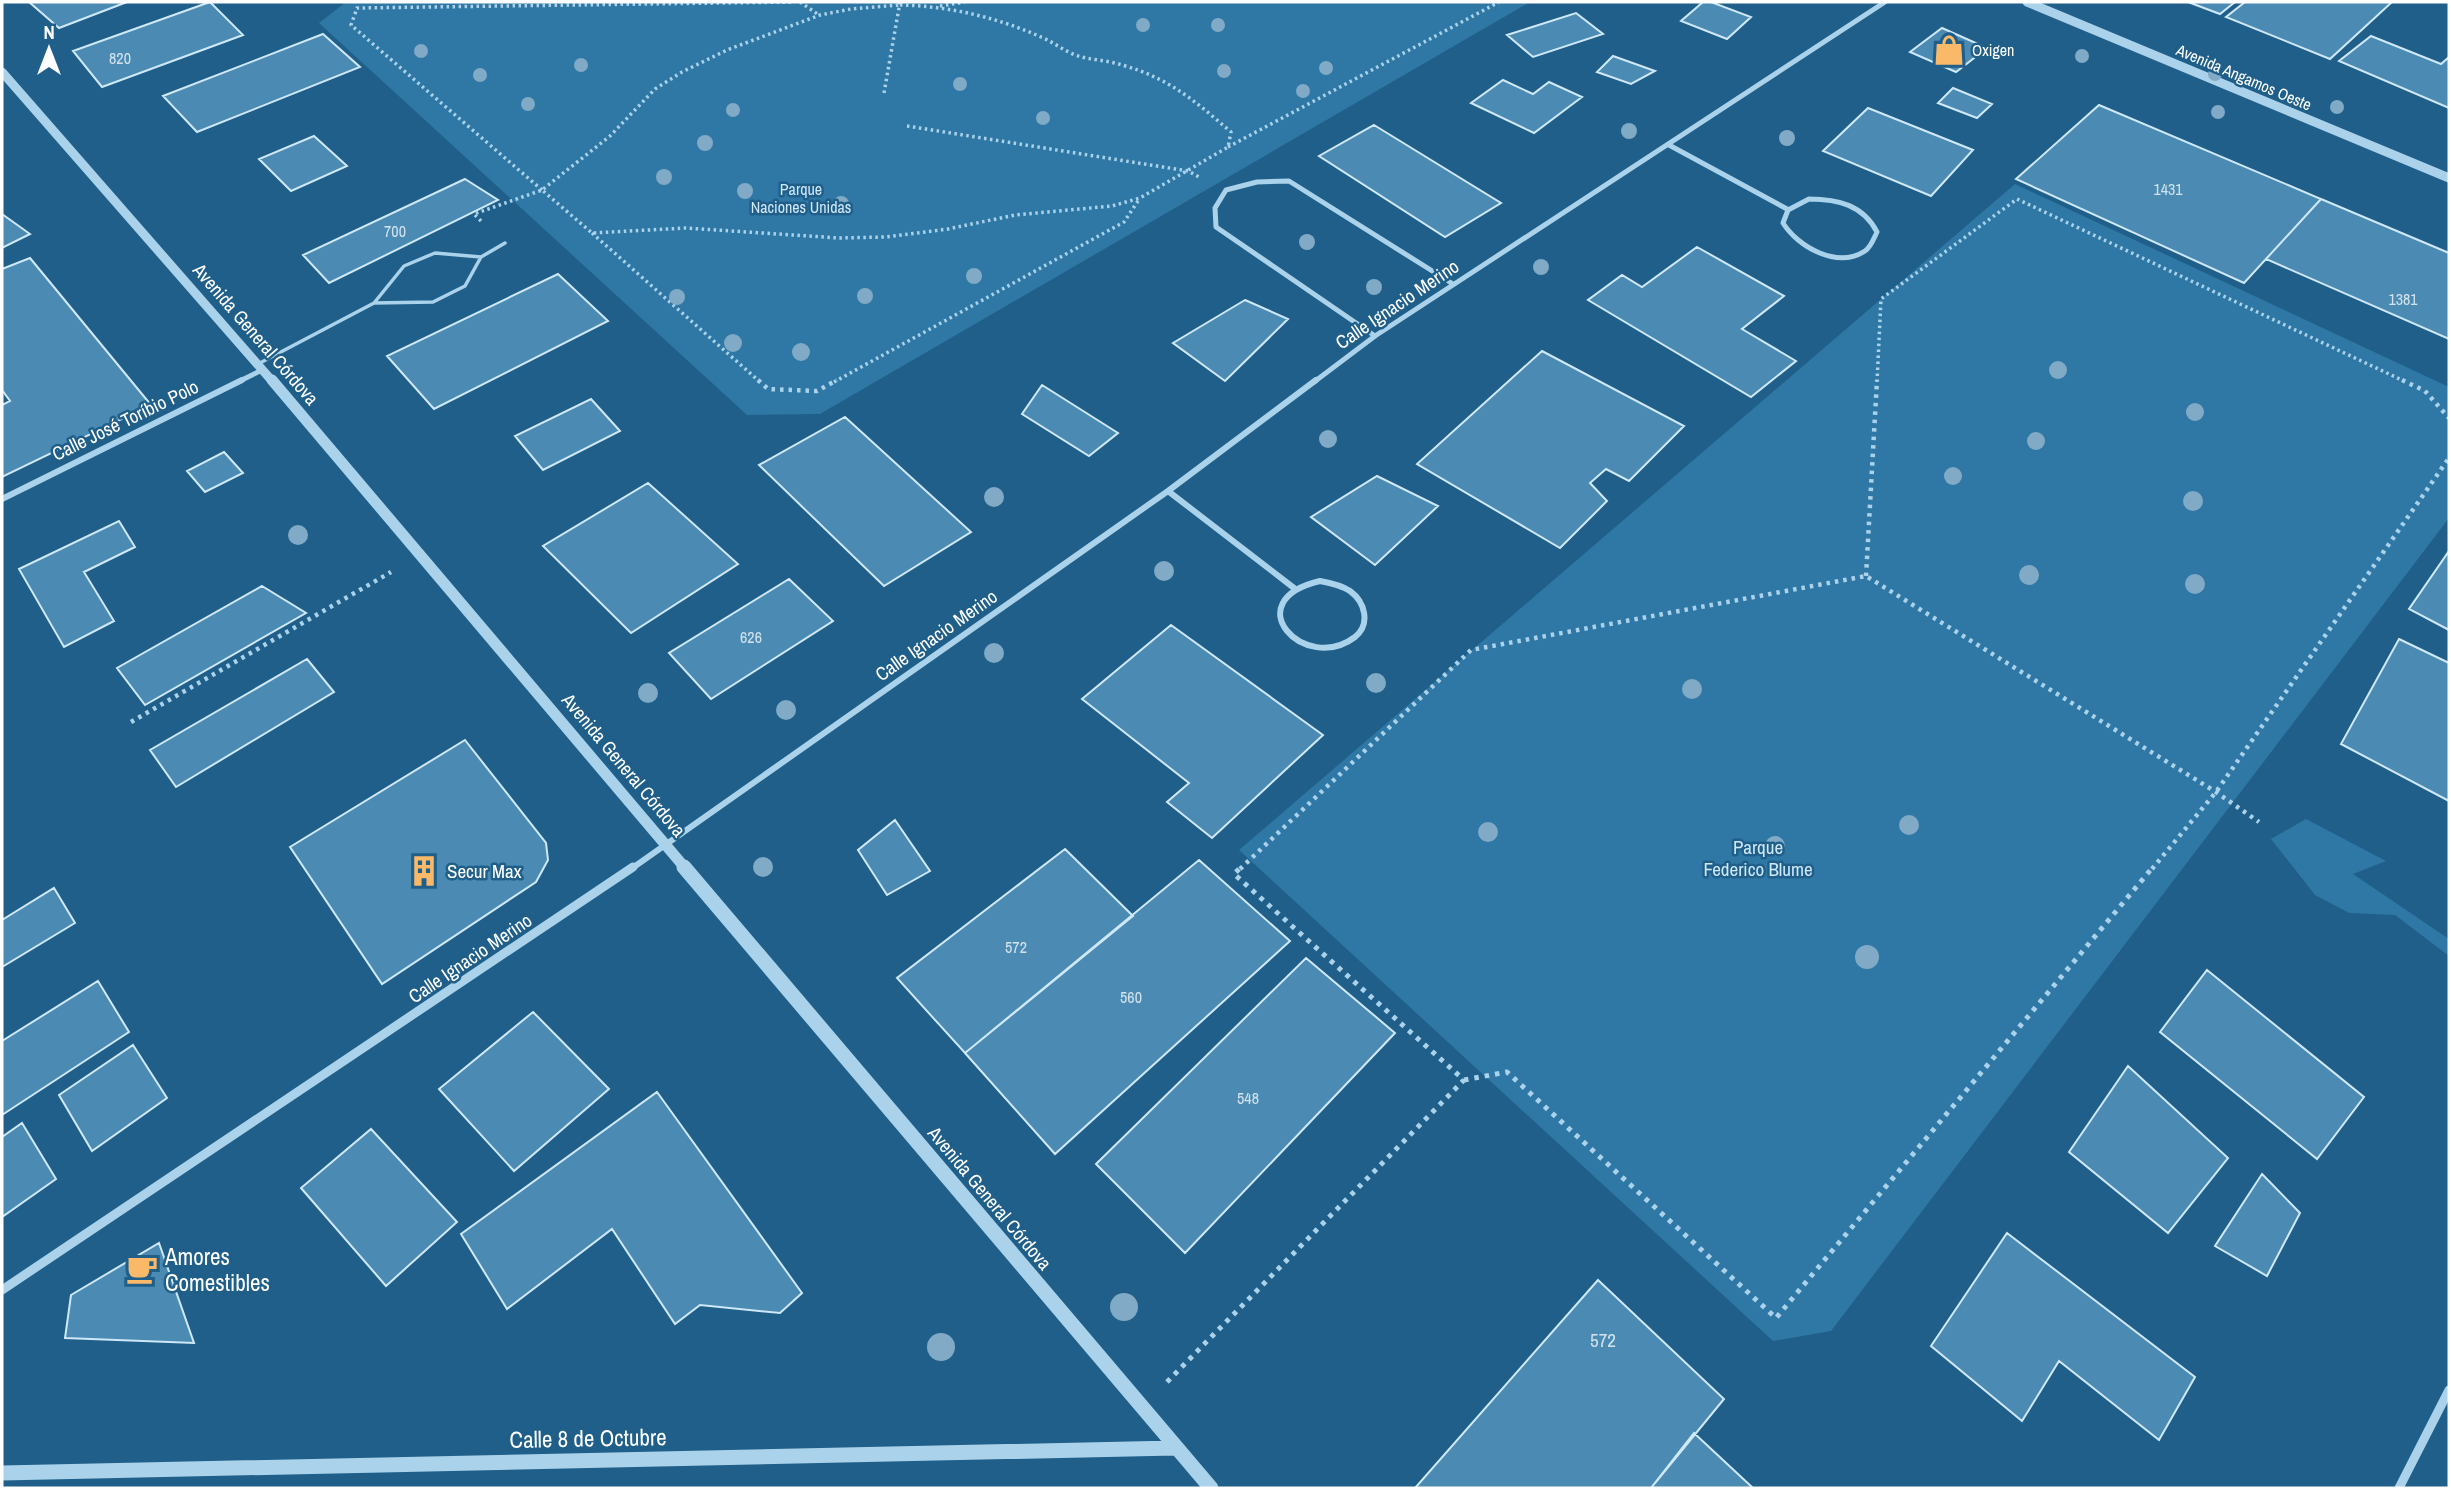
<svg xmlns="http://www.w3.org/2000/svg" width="2451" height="1490" font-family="'Archivo Narrow',sans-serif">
<rect width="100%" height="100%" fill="#1f5f89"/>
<path fill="#2f78a5" d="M346 2H1530L820 414 747 415 319 23Z
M2015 184 2449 387V518L1831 1331 1773 1341 1239 850Z
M2306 819 2386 861 2353 874 2449 939V956L2395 915 2349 913 2315 895 2271 839Z"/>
<path fill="#4b8bb3" stroke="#cfe8f8" stroke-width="2" d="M29 2H127L59 28Z
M210 2 243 35 102 87 73 51Z
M1703 2H1711L1751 17 1727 39 1681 21Z
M2188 2H2235L2220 14Z
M2245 2H2392L2330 59 2226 17Z
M1576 13 1603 34 1533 57 1507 35Z
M1942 28 1987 48 1956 72 1910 52Z
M323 34 360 67 197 132 163 96Z
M2371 36 2441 64 2449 57V108L2339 61Z
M1613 56 1655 71 1631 84 1597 72Z
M1503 80 1533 94 1549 82 1582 97 1534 133 1471 103Z
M1953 88 1992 104 1977 118 1938 103Z
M2099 105 2321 199 2244 283 2016 179Z
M1868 108 1973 150 1931 196 1823 151Z
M1374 125 1501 203 1445 237 1319 156Z
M314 136 347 166 291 191 259 159Z
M465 179 498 200 329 283 303 255Z
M2321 199 2449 253V339L2266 259Z
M2 214 30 234 2 248Z
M1697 247 1784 296 1742 329 1796 361 1751 397 1588 300 1622 275 1642 287Z
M30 258 151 405 2 477V405L10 401 2 390V269Z
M558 274 608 321 434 409 387 356Z
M1245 300 1288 319 1225 381 1173 343Z
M1542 351 1684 426 1629 481 1606 469 1590 483 1607 501 1560 548 1417 464Z
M1042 385 1118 433 1089 456 1022 414Z
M591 399 620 431 543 470 515 436Z
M845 417 971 532 884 586 759 465Z
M224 452 243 473 205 492 187 471Z
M1377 476 1438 506 1375 565 1311 517Z
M648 483 738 564 631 633 543 546Z
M119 521 135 547 84 572 114 621 64 647 19 569Z
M2449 551V630L2409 609Z
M789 579 833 621 711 699 669 653Z
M262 586 306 613 145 705 117 668Z
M1171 625 1323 735 1212 838 1167 802 1189 783 1082 699Z
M2399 639 2449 663V801L2341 744Z
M307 659 334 692 176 787 150 750Z
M465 740 546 843 548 860 536 882 382 984 290 847Z
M895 820 930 871 887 895 858 850Z
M1065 849 1133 916 965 1053 897 978Z
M1199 860 1290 941 1055 1154 965 1053Z
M54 888 75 923 2 967V920Z
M1306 958 1395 1033 1185 1253 1096 1164Z
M2207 970 2364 1097 2317 1159 2160 1032Z
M98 981 129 1032 2 1115V1041Z
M533 1012 609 1089 514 1171 439 1089Z
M133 1045 167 1098 92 1151 59 1095Z
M2128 1066 2228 1158 2168 1233 2069 1152Z
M657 1092 802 1293 780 1313 700 1305 675 1324 612 1229 507 1309 461 1234Z
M22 1123 56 1179 2 1217V1137Z
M371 1129 457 1222 386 1286 301 1188Z
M2262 1174 2300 1213 2267 1276 2215 1246Z
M2007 1233 2195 1377 2159 1440 2059 1361 2022 1421 1931 1346Z
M159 1243 194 1343 65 1338 71 1295Z
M1598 1280 1724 1399 1651 1488H1415Z
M1694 1433 1753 1488H1651Z"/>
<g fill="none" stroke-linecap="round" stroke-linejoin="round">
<path stroke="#aad2eb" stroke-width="3.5" stroke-dasharray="2.5 3.5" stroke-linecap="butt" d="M800 2 819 15
M900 5C948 6 996 17 1041 37 1053 42 1063 50 1075 55 1089 60 1107 60 1122 65 1169 78 1195 101 1231 132L1228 147 1140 198 1112 206 1015 215 948 229 886 237 839 238 686 228 592 233 542 190 610 136 655 89 682 72 727 50 820 15 851 9Z
M940 6 965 2
M884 93 900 2
M907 126 1188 171 1199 177
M1228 147 1499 2
M542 190 351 25 357 8 793 2
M481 221 474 214 542 190
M592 233 760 382
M834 382 1124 222 1140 198
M1877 382 1881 299 2017 199 2406 382"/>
<path stroke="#aad2eb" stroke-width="4.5" stroke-dasharray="3.5 5" stroke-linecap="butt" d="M758 380 768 389 817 391 837 380
M2402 380 2425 391 2449 418
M1866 576 1877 380
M131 722 391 572
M1240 869 1471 650 1866 576 2216 792 2259 822
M2152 869 2216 792 2449 458"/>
<path stroke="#aad2eb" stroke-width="5" stroke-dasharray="4.5 6" stroke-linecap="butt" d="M1464 1080 1507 1072 1776 1318 2153 867
M1167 1382 1464 1080 1234 874 1241 867"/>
<path stroke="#aad2eb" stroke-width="3.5" d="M374 303 433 302 465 286 481 257 505 243
M258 364 374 303 404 266 435 253 481 257"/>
<path stroke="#aad2eb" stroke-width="5" d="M1669 145 1787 209
M1809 199C1838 199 1863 205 1877 232 1874 238 1871 247 1865 251 1837 269 1798 247 1783 223L1788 210Z
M1375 336 1216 227 1215 208 1226 190 1257 182 1289 181 1453 284
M238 382 262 370
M1314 382 1375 336 1885 2"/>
<path stroke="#aad2eb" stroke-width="6" d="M1168 491 1294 588
M2 499 242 380
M1320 581C1331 583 1341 585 1350 591 1365 602 1371 624 1355 637 1305 675 1235 601 1320 581Z
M631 869 1168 491 1316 380"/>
<path stroke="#aad2eb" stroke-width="9" d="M2 1290 633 867
M2399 1488 2449 1390"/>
<path stroke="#aad2eb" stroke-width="9" d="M2027 2 2449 178
M2 72 273 382"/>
<path stroke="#aad2eb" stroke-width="11" d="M272 380 686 869"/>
<path stroke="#aad2eb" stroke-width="15" d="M684 867 1211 1488
M2 1473 1175 1448"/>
</g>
<g fill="#80aac6">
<circle cx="1143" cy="25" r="7"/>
<circle cx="1218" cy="25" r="7"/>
<circle cx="421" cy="51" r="7"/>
<circle cx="2082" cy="56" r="7"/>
<circle cx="581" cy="65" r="7"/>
<circle cx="1326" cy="68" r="7"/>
<circle cx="1224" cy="71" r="7"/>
<circle cx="2215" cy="74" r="7"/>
<circle cx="480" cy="75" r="7"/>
<circle cx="960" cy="84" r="7"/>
<circle cx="1303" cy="91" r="7"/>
<circle cx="528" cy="104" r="7"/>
<circle cx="2337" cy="107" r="7"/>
<circle cx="733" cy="110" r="7"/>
<circle cx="2218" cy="112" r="7"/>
<circle cx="1043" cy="118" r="7"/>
<circle cx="1629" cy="131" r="8"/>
<circle cx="1787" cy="138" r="8"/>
<circle cx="705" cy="143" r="8"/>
<circle cx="664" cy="177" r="8"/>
<circle cx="745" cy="191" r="8"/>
<circle cx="841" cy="204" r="8"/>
<circle cx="1307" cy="242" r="8"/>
<circle cx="1541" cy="267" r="8"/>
<circle cx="974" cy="276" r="8"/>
<circle cx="1374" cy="287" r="8"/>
<circle cx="865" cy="296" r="8"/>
<circle cx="677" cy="297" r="8"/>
<circle cx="733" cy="343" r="9"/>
<circle cx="801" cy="352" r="9"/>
<circle cx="2058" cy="370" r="9"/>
<circle cx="2195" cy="412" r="9"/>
<circle cx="1328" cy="439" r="9"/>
<circle cx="2036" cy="441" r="9"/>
<circle cx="1953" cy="476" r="9"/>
<circle cx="994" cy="497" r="10"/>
<circle cx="2193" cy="501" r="10"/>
<circle cx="298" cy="535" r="10"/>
<circle cx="1164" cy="571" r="10"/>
<circle cx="2029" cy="575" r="10"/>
<circle cx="2195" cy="584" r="10"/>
<circle cx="994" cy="653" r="10"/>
<circle cx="1376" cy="683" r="10"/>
<circle cx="1692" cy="689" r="10"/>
<circle cx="648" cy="693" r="10"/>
<circle cx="786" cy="710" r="10"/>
<circle cx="1909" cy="825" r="10"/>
<circle cx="1488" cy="832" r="10"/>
<circle cx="1775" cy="846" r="10"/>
<circle cx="763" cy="867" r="10"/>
<circle cx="1867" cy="957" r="12"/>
<circle cx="1124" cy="1307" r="14"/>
<circle cx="941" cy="1347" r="14"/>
</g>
<defs>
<symbol id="shop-bare" viewBox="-9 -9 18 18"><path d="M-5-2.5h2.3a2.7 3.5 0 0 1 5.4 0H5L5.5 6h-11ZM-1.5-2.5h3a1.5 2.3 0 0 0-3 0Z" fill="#fab869" stroke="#1f5f89" stroke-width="2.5" paint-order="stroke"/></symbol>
<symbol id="building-bare" viewBox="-9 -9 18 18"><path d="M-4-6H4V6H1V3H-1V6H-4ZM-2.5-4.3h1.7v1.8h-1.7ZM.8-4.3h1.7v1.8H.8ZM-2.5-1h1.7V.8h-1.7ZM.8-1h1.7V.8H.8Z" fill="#fab869" stroke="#1f5f89" stroke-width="2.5" paint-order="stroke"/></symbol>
<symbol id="cafe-bare" viewBox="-9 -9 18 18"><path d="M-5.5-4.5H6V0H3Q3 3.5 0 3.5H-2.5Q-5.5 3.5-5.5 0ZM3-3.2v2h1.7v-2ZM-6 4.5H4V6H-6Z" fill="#fab869" stroke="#1f5f89" stroke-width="2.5" paint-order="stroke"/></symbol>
</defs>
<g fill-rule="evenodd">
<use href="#shop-bare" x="1927" y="28" width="44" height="44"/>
<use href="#building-bare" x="402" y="849" width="44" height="44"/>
<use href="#cafe-bare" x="120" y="1247" width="44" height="44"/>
</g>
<g text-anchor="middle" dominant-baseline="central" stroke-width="5" stroke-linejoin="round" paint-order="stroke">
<g font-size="16" fill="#fff" stroke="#1f5f89" text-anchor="start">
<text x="1972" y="50">Oxigen</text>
</g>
<g font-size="16" fill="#d2e2ec">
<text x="120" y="58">820</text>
<text x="2168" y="189">1431</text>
<text x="395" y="231">700</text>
<text x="2403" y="299">1381</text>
<text x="751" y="637">626</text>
<text x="1016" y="947">572</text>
<text x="1131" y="997">560</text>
<text x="1248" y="1098">548</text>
</g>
<g font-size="16" fill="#fff" stroke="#1f5f89">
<text transform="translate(2244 77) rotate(23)">Avenida Angamos Oeste</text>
</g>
<g font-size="16" fill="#cfe8f8" stroke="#1f5f89">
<text x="801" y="189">Parque<tspan x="801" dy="18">Naciones Unidas</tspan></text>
</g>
<g font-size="19" fill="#fff" stroke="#1f5f89">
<text transform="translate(1397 304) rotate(-34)">Calle Ignacio Merino</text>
<text transform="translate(256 334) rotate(49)">Avenida General Córdova</text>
<text transform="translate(125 420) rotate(-26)">Calle José Toríbio Polo</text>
<text transform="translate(936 635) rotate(-35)">Calle Ignacio Merino</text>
<text transform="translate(624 765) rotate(50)">Avenida General Córdova</text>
<text transform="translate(470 958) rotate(-34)">Calle Ignacio Merino</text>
<text transform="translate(990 1198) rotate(50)">Avenida General Córdova</text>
</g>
<g font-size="19" fill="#cfe8f8" stroke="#1f5f89">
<text x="1758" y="847">Parque<tspan x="1758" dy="22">Federico Blume</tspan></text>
</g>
<g font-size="19" fill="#fff" stroke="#1f5f89" text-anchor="start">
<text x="447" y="871">Secur Max</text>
</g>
<g font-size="19" fill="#d2e2ec">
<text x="1603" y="1340">572</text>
</g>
<g font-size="23" fill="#fff" stroke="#1f5f89" text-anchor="start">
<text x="165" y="1256">Amores<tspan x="165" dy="26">Comestibles</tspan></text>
</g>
<g font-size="23" fill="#fff" stroke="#1f5f89">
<text transform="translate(588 1438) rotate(-1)">Calle 8 de Octubre</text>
</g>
</g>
<rect width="2451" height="1490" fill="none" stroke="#ffffff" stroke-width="7"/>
<g transform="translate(49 49)" stroke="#1f5f89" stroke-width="5" paint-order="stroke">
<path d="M0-5L12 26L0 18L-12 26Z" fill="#ffffff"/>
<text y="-10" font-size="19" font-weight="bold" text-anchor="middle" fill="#ffffff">N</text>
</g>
</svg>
